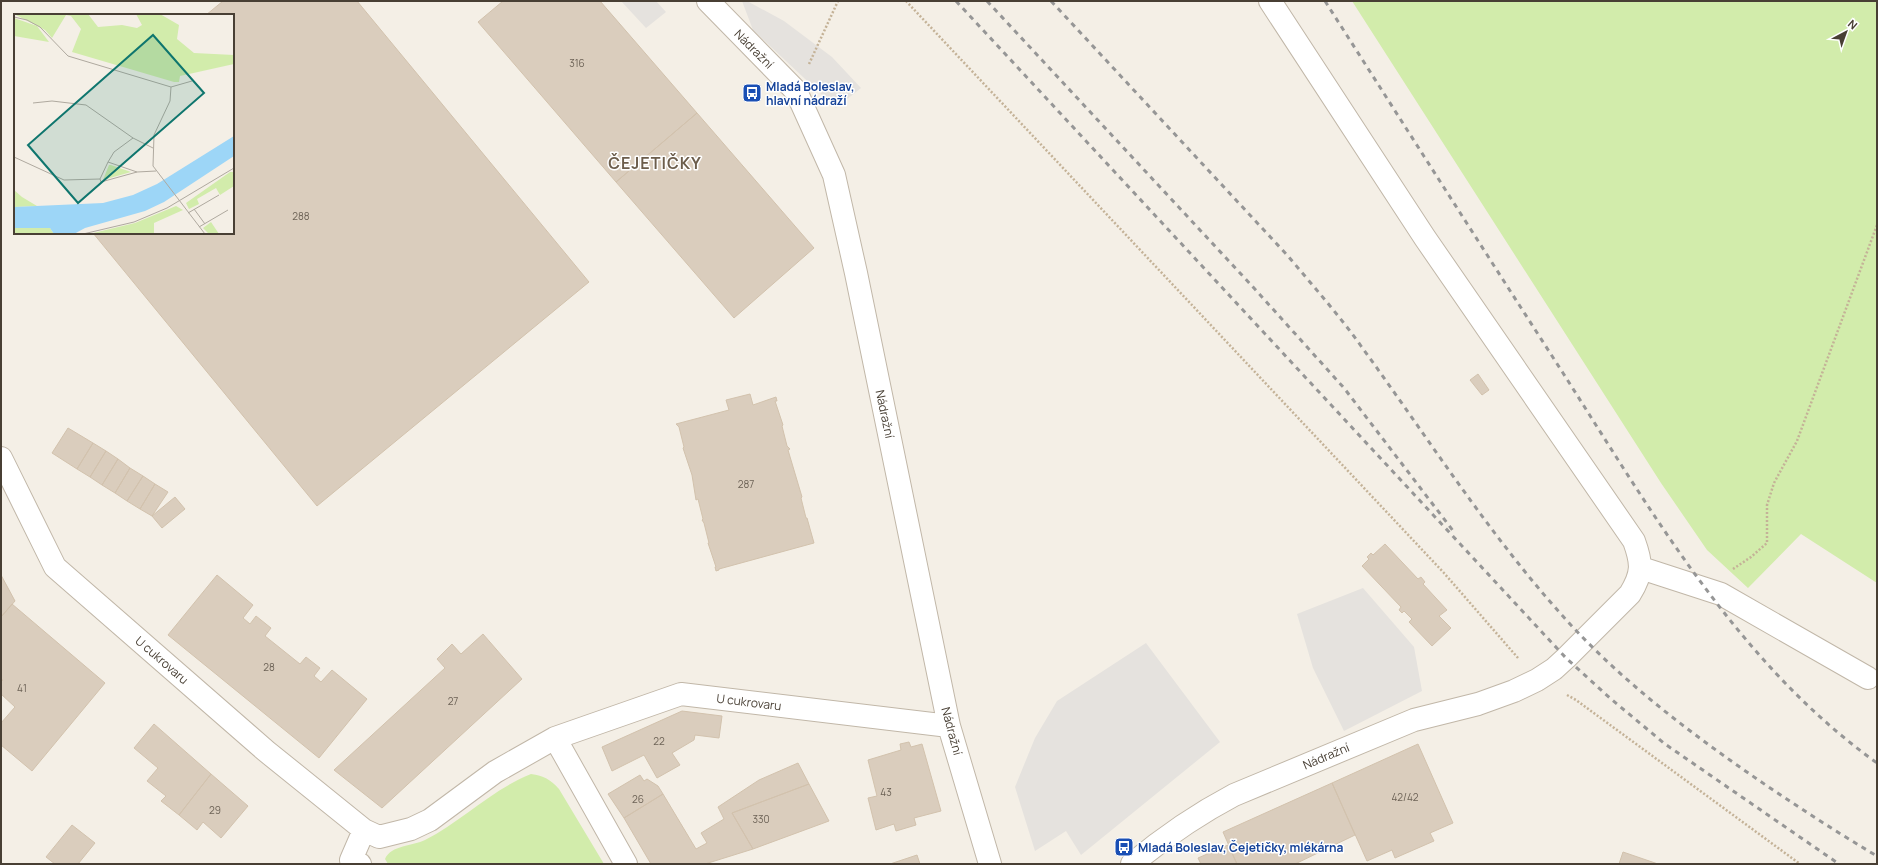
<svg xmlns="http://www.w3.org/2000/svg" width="1878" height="865" font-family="Manrope,sans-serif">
<rect width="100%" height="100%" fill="#f4efe6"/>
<path fill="#d2ecab" d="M1352 1H1877V583L1801 534 1748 588 1707 550 1661 483Z
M531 774C544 776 550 779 559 789L604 864H388L385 859C391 845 413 846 425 840 462 821 491 790 531 774Z"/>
<path fill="#e5e2de" d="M621 1H656L666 12 646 28Z
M742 1H747L784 21 832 57 861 88 836 108 753 30Z
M1363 588 1414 647 1422 691 1344 731 1313 668 1297 614Z
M1146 643 1220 742 1081 855 1066 831 1035 851 1015 787 1035 738 1057 701Z"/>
<path fill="#dacdbd" stroke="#d2c2ad" d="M223 1H357L589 282 317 506 93 233H233V15H206Z
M503 1H600L697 113 616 182 478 22Z
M697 113 814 248 734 318 616 182Z
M1478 374 1489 390 1482 395 1470 380Z
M750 394 753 405 776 397 777 401H775L783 425 782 426 787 446 790 449 788 450 802 497 801 498 806 518H807L814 543 719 569V570L716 571 715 567H716L708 543H709L704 523 702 520 703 519 698 499 696 500 692 475 683 448 684 447 679 427 676 424 729 410 726 400Z
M68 428 93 443 77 469 52 453Z
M93 443 106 451 90 477 77 469Z
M106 451 118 459 102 485 90 477Z
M118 459 130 468 115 493 102 485Z
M130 468 143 476 127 501 115 493Z
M143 476 155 484 140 509 127 501Z
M155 484 168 492 152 516 140 509Z
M175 497 185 509 162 528 152 516Z
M1385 544 1418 579 1421 577 1425 582 1423 584 1447 610 1439 616 1451 628 1432 646 1409 622 1412 619 1404 611 1402 613 1399 610 1401 607 1362 566 1369 559 1367 557 1371 553 1373 555Z
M1 575 15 601 1 617Z
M217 575 253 605 243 618 250 624 256 616 271 628 265 636 300 664 306 657 320 668 314 676 321 682 332 670 367 699 319 758 168 635Z
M12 604 105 683 32 771 1 745V723L15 707 1 694V682L3 680 1 679V617Z
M483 634 522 679 382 808 334 770 445 668 437 659 452 644 461 654Z
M682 711 722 716 719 738 695 735 694 740 672 753 680 765 657 778 644 755 612 771 602 747Z
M154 724 211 774 179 815 161 801 166 796 147 781 158 768 134 748Z
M909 742 911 747 922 744 941 811 914 818 916 825 896 831 894 824 876 830 868 798 877 796 868 760 901 750 900 744Z
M1418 744 1453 823 1430 833 1434 841 1395 858 1392 850 1367 861 1332 783Z
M798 763 809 784 732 813 753 849 705 864H651L624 818 663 794 696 849 707 843 701 833 724 819 718 807 759 780Z
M211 774 248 806 221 838 203 822 197 830 179 815Z
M640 775 644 781 647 779 658 786 663 794 624 818 608 794Z
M1332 783 1355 835 1295 864H1237L1223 832Z
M809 784 829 821 753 849 732 813Z
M72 825 95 843 78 864H55L46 857Z
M1228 845 1237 864H1201L1198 858Z
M1623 852 1658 864H1619Z
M917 855 920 864H890Z"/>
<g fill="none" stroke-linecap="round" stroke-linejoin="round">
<defs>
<path id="minor" d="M708 1 796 91 834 175 856 273 949 726 990 864
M1 458 55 567 266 751 364 830 379 837 411 829 430 820 495 772 555 738 626 864
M1641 568 1721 594 1868 678
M555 738 681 694 949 726
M360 864 351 860 364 830
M1132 864C1163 838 1198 814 1234 795L1414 720 1478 704 1514 691 1537 680 1554 669 1566 658 1630 594C1643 573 1642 563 1634 541L1425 238 1270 1"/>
</defs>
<use href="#minor" stroke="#c1b7a8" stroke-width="24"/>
<path stroke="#c4b297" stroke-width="2.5" stroke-dasharray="2 2" stroke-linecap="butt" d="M906 1 1444 573 1518 658
M809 64 838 1
M1733 569 1751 557 1767 543V505L1774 483 1797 441 1877 225
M1567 695 1576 700 1800 864"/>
<use href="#minor" stroke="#fff" stroke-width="22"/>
<path stroke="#969696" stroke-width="3" stroke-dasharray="5 5" stroke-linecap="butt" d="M956 1 1566 658 1611 699 1665 744 1839 864
M987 1 1253 287 1344 388 1454 532
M1051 1 1288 256C1313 286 1339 315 1361 346 1426 435 1486 530 1560 613 1623 684 1698 739 1776 792 1809 814 1843 836 1877 856
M1325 1C1404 125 1483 249 1563 373 1653 514 1739 664 1877 763"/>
</g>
<defs>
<symbol id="bus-square" viewBox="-11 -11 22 22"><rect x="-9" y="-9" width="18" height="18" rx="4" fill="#1a4fb4" stroke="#fff"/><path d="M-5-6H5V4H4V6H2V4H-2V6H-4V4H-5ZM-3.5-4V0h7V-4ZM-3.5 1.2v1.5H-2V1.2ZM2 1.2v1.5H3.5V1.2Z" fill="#fff"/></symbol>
</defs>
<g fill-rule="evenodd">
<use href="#bus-square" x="741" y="82" width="22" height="22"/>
<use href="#bus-square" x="1113" y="836" width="22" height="22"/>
</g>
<g text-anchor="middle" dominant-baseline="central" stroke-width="3" stroke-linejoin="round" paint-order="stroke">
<g font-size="10" fill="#6c6256">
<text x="577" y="63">316</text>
<text x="301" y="216">288</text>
<text x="746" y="484">287</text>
<text x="269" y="667">28</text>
<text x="22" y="688">41</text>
<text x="453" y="701">27</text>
<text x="659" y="741">22</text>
<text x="886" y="792">43</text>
<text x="1405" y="797">42/42</text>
<text x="638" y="799">26</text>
<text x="215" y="810">29</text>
<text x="761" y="819">330</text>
</g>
<g font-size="12" fill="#483f34" stroke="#fff">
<text transform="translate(754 49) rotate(45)">Nádražní</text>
<text transform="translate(885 414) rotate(78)">Nádražní</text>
<text transform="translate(162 660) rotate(41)">U cukrovaru</text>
<text transform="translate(749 702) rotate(7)">U cukrovaru</text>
<text transform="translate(952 731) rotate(75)">Nádražní</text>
<text transform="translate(1326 756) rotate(-23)">Nádražní</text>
</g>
<g font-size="12" font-weight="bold" fill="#164399" stroke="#fff" text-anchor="start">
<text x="766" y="86">Mladá Boleslav,<tspan x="766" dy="14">hlavní nádraží</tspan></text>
<text x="1138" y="847">Mladá Boleslav, Čejetičky, mlékárna</text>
</g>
<g font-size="16" font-weight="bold" letter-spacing="1" fill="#6c5d4b" stroke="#fff">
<text x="655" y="163">ČEJETIČKY</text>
</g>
</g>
<g transform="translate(14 14)">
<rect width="220" height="220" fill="#f4efe6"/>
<path d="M0 0H74L84 13 108 11 123 14 128 11 122 0H146L165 11 163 25 180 39 220 41V50L166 62 165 68H160L58 38 67 15 57 2 52 1 38 24 31 16ZM0 4 23 12 35 28 0 22ZM95 151H97L117 158 89 166ZM216 158H220V172L206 181 202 174 183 185 185 190 175 195 172 189ZM0 176 8 183 23 192 0 193ZM162 192 169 196 140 209V220H75L121 209ZM197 208 205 220H195L189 214ZM0 214H36L40 220H0Z" fill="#d2ecab"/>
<path d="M220 122V142L150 188 131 197 71 214 60 220H40L36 214H0V193L89 189 119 181 143 170Z" fill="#9dd6f7"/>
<path fill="none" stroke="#afa99f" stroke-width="1" d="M0 3 13 6 26 13 54 42 157 73 156 87 140 121 139 152 191 220M157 73 178 67M19 89 38 87 72 91 119 124 139 134M0 143 50 166 86 165 87 168 123 158M94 148 100 138 119 124M86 165 94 148 123 158 142 157M180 195 191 210M174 199 205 181M185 213 214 196M69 220 120 208 153 194 220 154"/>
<path fill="#0f766e" fill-opacity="0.15" stroke="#0f766e" stroke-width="2" d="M139 21 190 79 64 189 14 131Z"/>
<rect width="220" height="220" fill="none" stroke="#483f34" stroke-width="2"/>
</g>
<rect width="1878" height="865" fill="none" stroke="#483f34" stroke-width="4"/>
<g transform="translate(1846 32) rotate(41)" stroke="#ffffff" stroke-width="3" paint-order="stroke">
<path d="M0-3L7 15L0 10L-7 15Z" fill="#483f34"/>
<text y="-6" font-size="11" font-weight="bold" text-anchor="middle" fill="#483f34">N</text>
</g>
</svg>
